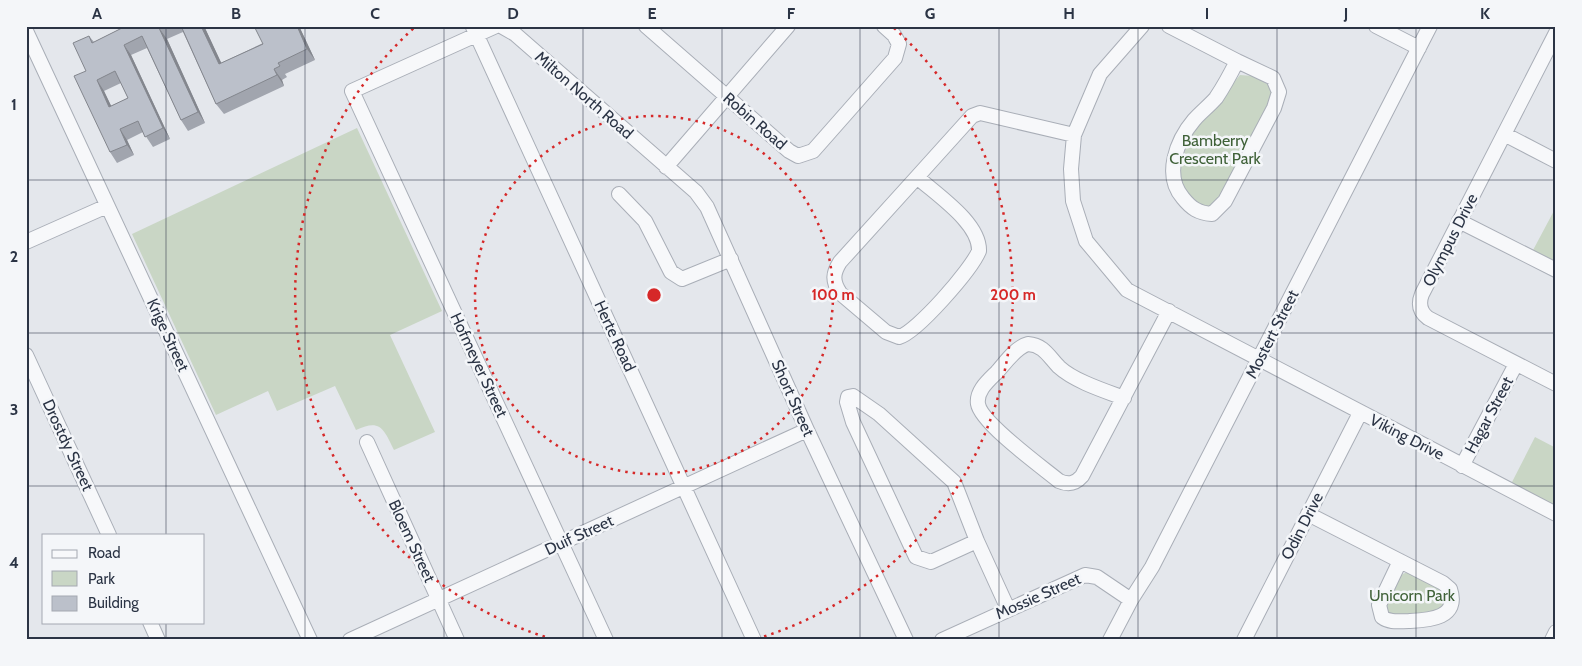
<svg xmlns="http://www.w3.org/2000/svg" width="1582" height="666" font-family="Cabin,sans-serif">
<rect width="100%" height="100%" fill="#e4e7ec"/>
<path fill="#c9d6c5" d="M1240 75 1253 76 1269 85 1272 96 1220 198 1205 211 1182 190 1179 161 1193 130Z
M357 128 442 311 390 335 435 432 394 450C384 430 381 418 356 430L335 386 277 411 268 391 216 415 132 234Z
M1556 207V264L1532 252Z
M1535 437 1556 448V508L1511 484Z
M1405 573H1410L1445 591V606L1433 615 1390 614C1380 604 1394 578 1405 573Z"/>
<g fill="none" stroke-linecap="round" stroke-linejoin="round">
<defs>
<path id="street" d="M496 26 352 91 606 640
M501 26 515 34 696 192 707 207 807 430 906 640
M646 26 789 151 798 156 813 151 895 58 899 44 894 35 884 26
M1142 26 1100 74 1074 135 1071 169 1073 201 1086 241 1127 290 1556 514
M1169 26 1237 61
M1376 26 1419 48
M473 27 754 640
M26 31 310 640
M1556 33 1422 294C1418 304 1420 312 1428 318L1556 384
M1237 61 1273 78 1279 92 1274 108 1225 201 1212 214C1198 213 1191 208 1183 198 1163 175 1177 140 1194 120 1201 112 1209 106 1216 98 1224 86 1231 73 1237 61Z
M1504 134 1556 161
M666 167 788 26
M917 177C937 195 980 223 979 251 971 270 917 332 899 337L886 332 840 293C832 281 833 273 840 262Z
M917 177 972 116 980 113 1074 135
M619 194 645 221 671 272 682 279 731 259
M1459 221 1556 270
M26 242 107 206
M26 355 109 535
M1124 398C1105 391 1074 381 1059 367 1049 357 1044 345 1028 344 1016 347 1005 363 997 372 988 381 976 391 978 404 981 423 1042 467 1059 481 1068 485 1075 484 1082 476L1169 311
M367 442 457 640
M1462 466 1516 364
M1308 514 1400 561
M977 541 954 482 879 414 853 396 848 397 847 402 853 422 916 557 931 562 977 541 1008 609
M1400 561 1443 583 1450 589C1460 619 1428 620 1409 621 1399 621 1390 623 1382 617L1379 605Z
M150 622 158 640
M350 640 807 430
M942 640 1085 575 1097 577 1131 600
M1110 640 1131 600 1152 567 1430 26
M1244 640 1360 413
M1552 640 1556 632"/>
</defs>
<use href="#street" stroke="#a9aeb7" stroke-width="16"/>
<use href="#street" stroke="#f7f8fa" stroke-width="14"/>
</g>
<path fill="#a1a5ae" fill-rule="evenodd" d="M126 26H207L205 28 221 63 299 26 315 60 285 74 287 77 282 80 284 86 224 114 216 104 183 32 167 39 205 123 188 131 181 120 147 48 131 55 170 139 153 147 143 132 127 140 134 155 117 163 110 152 86 71 89 36 94 42ZM121 83 128 98 111 106 104 91Z"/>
<path fill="#83868d" d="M201 26H204L205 28 227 75 219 64Z
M297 26H299L315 60 307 49Z
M159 28 167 39 205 123 198 112Z
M124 45 131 55 170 139 163 128Z
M274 69 282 80 284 86 277 75Z
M97 80 104 91 117 118 109 107Z
M120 129 127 140 134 155 127 145Z"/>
<path fill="#bbc0ca" stroke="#83868d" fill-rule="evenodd" d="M126 26H164L159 28 198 112 181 120 142 36 124 45 163 128 145 137 138 121 120 129 127 145 110 152 74 76 86 71 73 43 89 36 92 43ZM115 71 128 98 109 107 97 80Z
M181 26H201L219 64 263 44 254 26H297L307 49 278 63 280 66 274 69 277 75 216 104Z"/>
<path fill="none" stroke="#2b3445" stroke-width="1" stroke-opacity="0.55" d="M166 26V535M305 26V640M444 26V640M583 26V640M722 26V640M860 26V640M999 26V640M1138 26V640M1277 26V640M1416 26V640M26 180H1556M26 333H1556M26 486H1556M166 622V640"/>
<g fill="none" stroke="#d62828" stroke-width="2.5" stroke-dasharray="2.5 5">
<circle cx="654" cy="295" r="179"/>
<path d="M552 639A359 359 0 0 1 414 28M894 28A359 359 0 0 1 756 639"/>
</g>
<g text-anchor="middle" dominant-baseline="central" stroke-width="5" stroke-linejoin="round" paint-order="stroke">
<g font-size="16" fill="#2b3445" stroke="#f4f6f9">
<text transform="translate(584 95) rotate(41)">Milton North Road</text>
<text transform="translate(755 121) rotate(41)">Robin Road</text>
<text transform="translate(1450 240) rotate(-63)">Olympus Drive</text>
<text transform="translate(1272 334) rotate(-63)">Mostert Street</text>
<text transform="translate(168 335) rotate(65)">Krige Street</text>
<text transform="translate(615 336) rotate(65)">Herte Road</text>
<text transform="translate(479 365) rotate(65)">Hofmeyer Street</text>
<text transform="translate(793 398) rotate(66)">Short Street</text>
<text transform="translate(1489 415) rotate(-62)">Hagar Street</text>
<text transform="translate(1407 437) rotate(27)">Viking Drive</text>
<text transform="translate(68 445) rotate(65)">Drostdy Street</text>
<text transform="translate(1302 526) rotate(-63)">Odin Drive</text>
<text transform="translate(579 535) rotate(-25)">Duif Street</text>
<text transform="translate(412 541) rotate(65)">Bloem Street</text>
<text transform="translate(1038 596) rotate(-24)">Mossie Street</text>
</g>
<g font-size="16" fill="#3f6138" stroke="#f4f6f9">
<text x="1215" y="140">Bamberry<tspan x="1215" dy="18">Crescent Park</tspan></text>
<text x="1412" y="595">Unicorn Park</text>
</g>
</g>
<circle cx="654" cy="295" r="8" fill="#d62828" stroke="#f4f6f9" stroke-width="2.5"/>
<g font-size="15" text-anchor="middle" font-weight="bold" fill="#d62828" stroke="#f4f6f9" stroke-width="5" stroke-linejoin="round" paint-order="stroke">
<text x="833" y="300">100 m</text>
<text x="1013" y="300">200 m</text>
</g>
<rect width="1582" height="666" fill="none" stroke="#f4f6f9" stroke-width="55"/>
<rect x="42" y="534" width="162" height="90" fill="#f4f6f9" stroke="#a4a8b1"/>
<rect x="52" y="550" width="25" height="8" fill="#f7f8fa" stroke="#a4a8b1"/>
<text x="88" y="558" font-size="15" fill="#2b3445">Road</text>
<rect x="52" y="571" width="25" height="15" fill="#c9d6c5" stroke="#a4a8b1"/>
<text x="88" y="584" font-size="15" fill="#2b3445">Park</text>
<rect x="52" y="596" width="25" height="15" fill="#bbc0ca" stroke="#a4a8b1"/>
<text x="88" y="608" font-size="15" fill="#2b3445">Building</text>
<rect x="28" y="28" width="1526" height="610" fill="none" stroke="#2b3445" stroke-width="2"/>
<g font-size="16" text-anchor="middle" font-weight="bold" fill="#2b3445">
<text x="97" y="19">A</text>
<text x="236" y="19">B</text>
<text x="375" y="19">C</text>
<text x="513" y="19">D</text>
<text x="652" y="19">E</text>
<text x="791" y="19">F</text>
<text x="930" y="19">G</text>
<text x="1069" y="19">H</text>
<text x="1207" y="19">I</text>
<text x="1346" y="19">J</text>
<text x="1485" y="19">K</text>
<text x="14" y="110">1</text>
<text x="14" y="262">2</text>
<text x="14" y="415">3</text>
<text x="14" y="568">4</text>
</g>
</svg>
